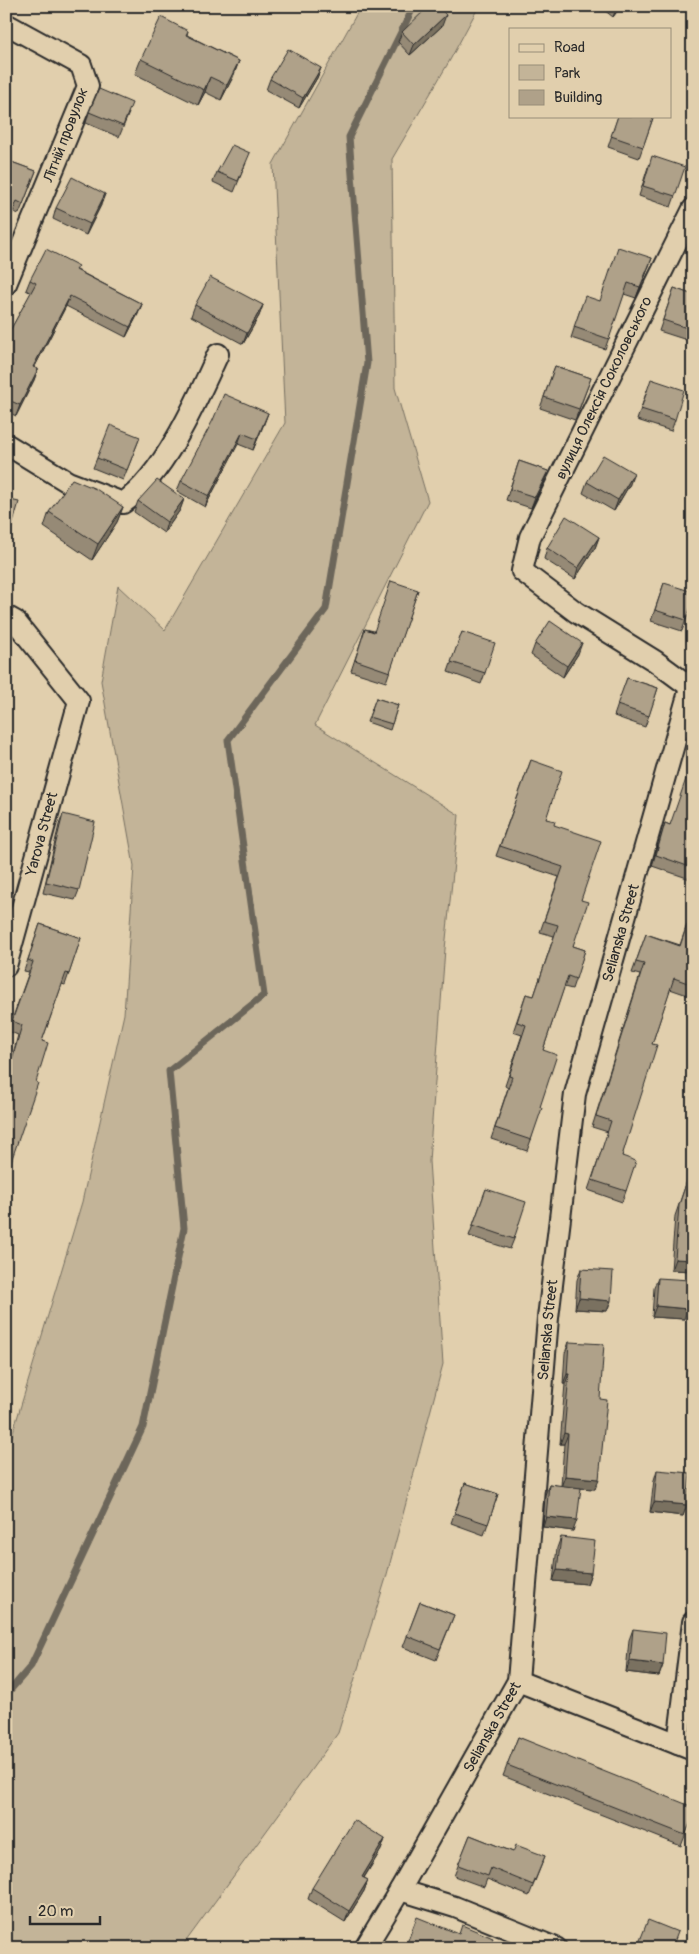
<svg xmlns="http://www.w3.org/2000/svg" width="699" height="1954" font-family="Pangolin,sans-serif">
<rect width="100%" height="100%" fill="#e1cfad"/>
<filter id="ink" filterUnits="userSpaceOnUse"><feTurbulence type="fractalNoise" baseFrequency=".02" numOctaves="2"/><feDisplacementMap in="SourceGraphic" scale="10" xChannelSelector="R" yChannelSelector="G"/><feConvolveMatrix kernelMatrix="1 2 1 2 8 2 1 2 1" color-interpolation-filters="sRGB"/></filter>
<g filter="url(#ink)">
<path fill="#c3b498" stroke="#777062" d="M361 6H479L450 60 392 159 395 388 428 501 315 725 459 815 445 949 429 1161 443 1364 386 1578 338 1733 181 1948H6V1451L10 1442 82 1202 124 1014 134 866 101 681 118 586 165 630 285 423 273 164Z"/>
<g fill="none" stroke-linecap="round" stroke-linejoin="round">
<path stroke="#6c665a" stroke-width="7" d="M6 1695 31 1666 143 1427 184 1228 169 1071 264 995 228 740 326 609 367 363 349 137 414 6"/>
<defs>
<g id="minor">
<path d="M6 24 81 65 88 86 6 284"/>
<path d="M693 209 530 537 522 571 576 612 655 661 693 689"/>
<path d="M6 444 68 482 123 503C165 474 197 400 218 354"/>
<path d="M6 616 15 621 79 701 6 966"/>
<path d="M518 1681 693 1750"/>
<path d="M678 1744 693 1622"/>
<path d="M400 1890 455 1907 556 1948"/>
<path id="s1" d="M365 1948 400 1890 518 1681 548 1318 575 1094 690 688"/>
</g>
</defs>
<use href="#minor" stroke="#2b2b2b" stroke-width="24"/>
<use href="#minor" stroke="#e1cfad" stroke-width="20"/>
</g>
<path fill="#968a76" stroke="#2b2b2b" d="M275 6H284L282 10Z
M599 6H621L613 17Z
M442 26 410 55 398 42 402 32Z
M188 31 187 35 239 61 233 77 221 100 205 92 198 105 135 74 141 59Z
M321 68 317 78 299 108 266 90 270 79Z
M89 112 129 113 119 137 86 123Z
M618 116 653 118 639 158 608 147Z
M6 160 36 171 19 214 14 212Z
M246 163 234 192 213 182 217 172Z
M648 167 675 196 671 207 639 196Z
M101 205 86 235 53 219 56 208Z
M648 269 636 298 624 294 605 349 571 338 581 307 600 301Z
M77 270 142 304 138 314 126 337 66 306 34 368 38 369 34 380 16 416 6 411V338L31 293 26 290 30 280Z
M674 288 693 295V342L659 331Z
M195 305H263L259 316 243 344 191 316Z
M555 366 591 378 575 420 540 408Z
M647 390 675 420 671 431 637 420Z
M268 413 253 450 238 444 205 507 177 491 181 481Z
M140 437 123 480 93 468 97 458Z
M519 461 548 471 544 481 531 508 506 500Z
M587 482 630 484 614 511 583 493Z
M184 499 180 510 164 533 134 512 138 501Z
M123 507 117 522 92 560 44 527 49 512Z
M599 537 595 548 575 579 544 559 547 548Z
M664 583 693 600 682 631 651 621Z
M418 590 386 682 351 671 365 629 374 631Z
M462 632 485 673 481 684 448 672Z
M535 644 578 654 563 677 531 655Z
M627 678 658 688 645 727 614 716Z
M376 698 398 705 390 730 367 722Z
M531 760 546 819 554 825 581 900 573 946 585 950 572 989 564 987 543 1050 540 1107 531 1140 527 1151 491 1139 508 1088 505 1086 522 1035 513 1032 526 994 534 996 554 936 540 932 559 877 496 856Z
M693 781V880L652 866 665 823 670 825Z
M63 814 79 890 75 900 43 893 59 825Z
M693 907V997L670 989 652 1044 622 1156 626 1191 622 1202 588 1190 608 1132 592 1127 640 975 632 973 646 934 680 945Z
M40 924 81 938 65 985 62 984 42 1041 6 1176 8 1072 18 1035 8 1031 29 972 24 971Z
M688 1178 693 1271 671 1270 675 1216Z
M486 1189 514 1239 510 1249 469 1236Z
M581 1269 607 1311 575 1309 577 1280Z
M658 1278 684 1319 652 1317 654 1288Z
M569 1342 600 1399 595 1489 580 1488 573 1531 543 1527 545 1495 549 1484 561 1486 564 1444H560L565 1384H563L565 1353Z
M657 1470 687 1505 683 1516 650 1512 654 1480Z
M465 1483 498 1494 484 1535 451 1523Z
M561 1537 591 1573 587 1584 553 1581 557 1548Z
M420 1602 454 1615 436 1660 403 1647Z
M633 1629 663 1665 659 1676 626 1672 629 1640Z
M518 1737 693 1816 681 1846 503 1776Z
M470 1835 513 1852 545 1856 529 1896 487 1879 484 1887 454 1876Z
M385 1839 381 1850 364 1878 368 1880 364 1891 345 1922 308 1899 312 1888Z"/>
<path fill="#7a7160" stroke="#2b2b2b" d="M617 6H621L613 17Z
M446 15 442 26 410 55 414 45Z
M239 61 233 77 221 100 227 85Z
M321 68 317 78 299 108 303 98Z
M210 77 205 92 198 105 204 90Z
M105 194 101 205 86 235 90 224Z
M652 258 648 269 636 298 640 287Z
M70 296 66 306 29 378 33 367Z
M142 304 138 314 126 337 130 327Z
M263 305 259 316 243 344 247 333Z
M38 369 34 380 16 416 20 405Z
M268 413 264 424 253 450 257 439Z
M242 433 238 444 205 507 209 496Z
M548 471 544 481 531 508 535 497Z
M634 473 630 484 614 511 618 500Z
M184 499 180 510 164 533 167 522Z
M123 507 117 522 92 560 98 544Z
M599 537 595 548 575 579 578 568Z
M582 643 578 654 563 677 567 666Z
M6 758H11L8 768 6 769Z
M675 1259 693 1260V1271L671 1270Z
M579 1298 611 1301 607 1311 575 1309Z
M656 1306 688 1309 684 1319 652 1317Z
M567 1374H569L565 1384H563Z
M564 1433 568 1434 564 1444H560Z
M565 1476 599 1479 595 1489 561 1487Z
M654 1502 687 1505 683 1516 650 1512Z
M546 1517 577 1520 573 1531 543 1527Z
M557 1570 591 1573 587 1584 553 1581Z
M630 1661 663 1665 659 1676 626 1672Z
M385 1839 381 1850 358 1887 362 1877Z
M368 1880 364 1891 345 1922 349 1911Z"/>
<path fill="#afa189" stroke="#2b2b2b" d="M429 6H438L446 15 414 45 402 32Z
M161 17 188 31 186 35 239 61 227 85 210 77 204 90 141 59Z
M288 49 321 68 303 98 270 79Z
M99 89 132 103 123 126 89 112Z
M618 116H647L653 118 643 147 611 136Z
M232 145 250 153 238 181 217 172Z
M652 156 685 167 675 196 643 186Z
M6 160 36 171 23 204 17 201 6 230Z
M72 177 105 194 90 224 56 208Z
M618 247 652 258 640 287 628 283 609 339 574 327 585 296 600 301Z
M46 249 79 266 76 270 142 304 130 327 70 296 33 367 38 369 20 405 6 399V338L36 283 30 280Z
M210 277 263 305 247 333 195 305Z
M674 288 693 295V330L663 320Z
M555 366 591 378 579 409 544 397Z
M651 379 684 390 675 420 641 409Z
M224 394 268 413 257 439 242 433 209 496 181 481 213 420Z
M110 425 140 437 127 470 97 458Z
M603 455 634 473 618 500 587 482Z
M519 461 548 471 535 497 510 489Z
M72 479 96 489 123 507 98 544 49 512Z
M157 480 184 499 167 522 138 501Z
M6 499 19 502 6 548Z
M566 516 599 537 578 568 547 548Z
M391 581 418 590 390 672 355 660 365 629 374 632Z
M664 583 693 592V600L686 620 655 610Z
M550 621 582 643 567 666 535 644Z
M462 632 495 643 485 673 451 662Z
M627 678 658 688 649 716 617 705Z
M376 698 398 705 392 724 369 717Z
M6 717 11 758H6Z
M531 760 562 771 546 819 555 821 554 825 601 841 581 900 588 902 573 946 585 950 576 979 568 976 543 1050 557 1055 540 1107 542 1108 531 1140 495 1128 512 1077 509 1076 526 1025 517 1022 526 994 534 996 558 925 544 921 563 867 500 846Z
M686 779 693 781V868L656 855 665 823 670 825Z
M63 814 95 822 79 890 46 882Z
M693 908V985L674 978 652 1044 657 1045 622 1156 636 1161 626 1191 592 1180 611 1121 596 1116 644 964 636 962 646 934 680 946Z
M40 924 81 938 69 974 66 973 42 1041 48 1043 36 1082 38 1083 6 1176V1072L8 1073 22 1025 12 1021 33 962 28 960Z
M688 1178 693 1179V1260L675 1259 679 1205Z
M6 1188 9 1189 6 1197Z
M486 1189 526 1202 514 1239 473 1225Z
M581 1269 613 1271 611 1301 579 1298Z
M658 1278 690 1280 688 1309 656 1306Z
M569 1342 604 1344 600 1399 607 1400 599 1479 565 1476 568 1434 564 1433 569 1374H567Z
M657 1470 690 1473 687 1505 654 1502Z
M465 1483 498 1494 488 1524 455 1513Z
M549 1484 581 1488 577 1520 546 1517Z
M561 1537 595 1541 591 1573 557 1570Z
M420 1602 454 1615 440 1649 407 1636Z
M633 1629 666 1633 663 1665 630 1661Z
M518 1737 693 1807V1816L685 1835 507 1765Z
M354 1820 385 1839 362 1877 368 1880 349 1911 312 1888Z
M470 1835 513 1852 516 1845 545 1856 533 1885 491 1868 488 1876 458 1865Z
M417 1917 459 1934 462 1925 493 1938 489 1948H405Z
M648 1920 678 1932 672 1948H637Z"/>
</g>
<g text-anchor="middle" dominant-baseline="central" stroke-width="4" stroke-linejoin="round" paint-order="stroke">
<g font-size="15" fill="#2b2b2b" stroke="#e1cfad">
<text transform="translate(66 135) rotate(-69)">Літній провулок</text>
<text transform="translate(604 388) rotate(-64)">вулиця Олексія Соколовського</text>
<text transform="translate(42 834) rotate(-75)">Yarova Street</text>
<text stroke="none"><textPath href="#s1" startOffset="1065">Selianska Street</textPath></text>
<text stroke="none"><textPath href="#s1" startOffset="660">Selianska Street</textPath></text>
<text stroke="none"><textPath href="#s1" startOffset="255">Selianska Street</textPath></text>
</g>
</g>
<rect width="699" height="1954" fill="none" stroke="#e1cfad" stroke-width="25"/>
<rect x="12" y="12" width="674" height="1929" fill="none" stroke="#2b2b2b" stroke-width="2" filter="url(#ink)"/>
<rect x="509" y="28" width="162" height="90" fill="#e1cfad" stroke="#988d79"/>
<rect x="519" y="44" width="25" height="8" fill="#e1cfad" stroke="#988d79"/>
<text x="554" y="52" font-size="15" fill="#2b2b2b">Road</text>
<rect x="519" y="65" width="25" height="15" fill="#c3b498" stroke="#988d79"/>
<text x="554" y="78" font-size="15" fill="#2b2b2b">Park</text>
<rect x="519" y="90" width="25" height="15" fill="#afa189" stroke="#988d79"/>
<text x="554" y="102" font-size="15" fill="#2b2b2b">Building</text>
<path d="M30 1916v8h70v-8" fill="none" stroke="#2b2b2b" stroke-width="2.5"/>
<text x="38" y="1916" font-size="15" fill="#2b2b2b" stroke="#e1cfad" stroke-width="4" paint-order="stroke">20 m</text>
</svg>
